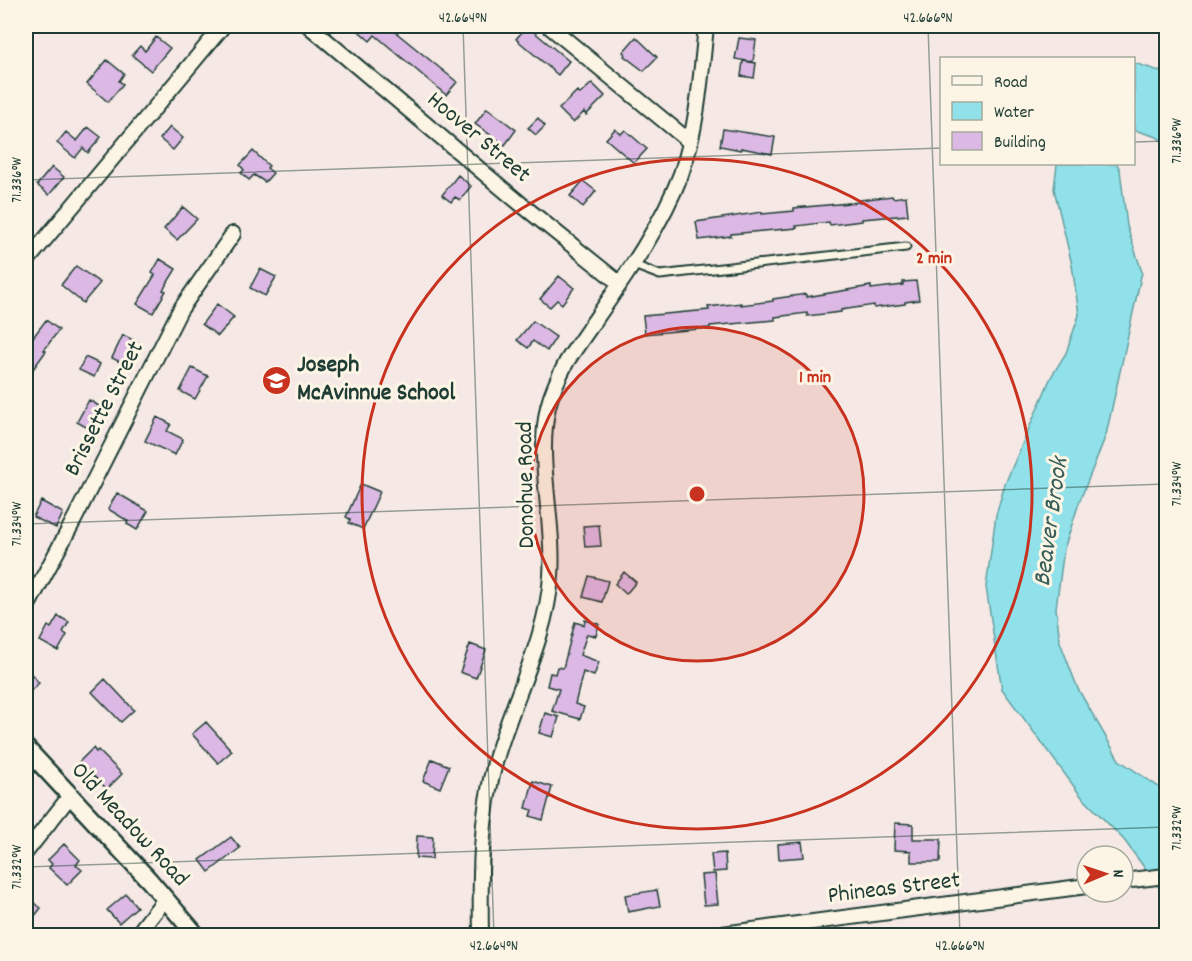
<svg xmlns="http://www.w3.org/2000/svg" width="1192" height="961" font-family="Dekko,sans-serif">
<rect width="100%" height="100%" fill="#f6e9e5"/>
<filter id="ink" filterUnits="userSpaceOnUse"><feTurbulence type="fractalNoise" baseFrequency=".0167" numOctaves="2"/><feDisplacementMap in="SourceGraphic" scale="12" xChannelSelector="R" yChannelSelector="G"/><feConvolveMatrix kernelMatrix="1 2 1 2 8 2 1 2 1" color-interpolation-filters="sRGB"/></filter>
<g filter="url(#ink)">
<path fill="#90e1e9" stroke="#639fa1" stroke-width="1.5" d="M1134 63 1166 73V144L1157 137 1134 130Z
M1057 164H1117L1120 170 1127 226 1142 272 1106 435 1079 503 1064 549 1056 608 1060 642 1078 689 1119 760 1166 792V897L1124 840 1081 796 1002 689 997 659 986 587 996 515 1005 484 1051 377 1066 353 1079 315 1072 265 1054 189Z"/>
<path fill="#dcb9e4" stroke="#1f3d34" stroke-width="1.5" d="M353 26H388L457 82 446 95 375 35 370 41Z
M527 26 569 61 558 75 516 39Z
M156 37 170 48 151 71 132 55 140 46 145 51Z
M636 37 657 57 644 71 624 56 625 54 623 52Z
M739 38 756 40 753 62 735 59Z
M107 60 124 74 119 81 123 84 108 102 87 84Z
M743 61 756 63 754 78 741 76Z
M592 83 605 96 586 115 584 112 573 123 559 109 577 91 580 94Z
M487 108 516 130 505 145 475 124Z
M538 118 545 126 536 135 528 128Z
M88 127 101 137 88 153 83 148 75 158 57 143 66 132 77 141Z
M170 127 183 138 173 150 160 139Z
M615 129 621 134 625 130 647 149 634 163 606 139Z
M723 129 775 137 772 154 741 148V150L720 146Z
M253 151 269 166 267 168 273 173 265 182 254 175 249 180 241 173 244 170 240 165Z
M52 167 64 177 49 195 37 185Z
M458 175 471 186 460 200 455 197 451 202 442 195Z
M583 181 596 191 583 207 570 196Z
M892 196 893 198 906 196 908 215 862 219V221L830 225 829 222 796 226 797 228 731 234V236L699 240 696 222 762 212V214L794 211V208L860 202 859 200Z
M183 207 197 219 177 240 164 229Z
M160 259 176 269 163 290 166 291 153 313 137 304 155 275 152 273Z
M76 266 100 283 83 303 61 285Z
M260 269 276 277 265 296 250 288Z
M559 276 574 288 562 304 557 300 550 307 540 299Z
M916 281 919 300 905 302V304L874 308V305L841 310V312L807 316V313L775 317V320L710 326V328L645 334 643 316 709 310 708 307 741 303V305L773 301V299L806 294V297L871 286V289L903 285V282Z
M217 304 234 317 218 336 202 324Z
M46 320 59 330 44 350 46 351 26 379V337L31 340Z
M533 321 556 337 547 351 533 341 528 348 517 340Z
M123 335 139 343 128 366 112 358Z
M85 357 100 364 94 377 79 370Z
M192 368 208 376 195 399 180 391Z
M89 400 109 412 97 433 77 422Z
M157 417 171 424 167 431 183 439 175 455 145 441Z
M361 484 380 492 363 529 349 523 350 519 346 517Z
M117 493 148 511 137 530 127 524 128 521 108 509Z
M41 501 63 513 56 528 33 517Z
M599 525 601 546 585 547 583 526Z
M624 572 636 582 626 594 615 584Z
M589 576 608 581 602 602 583 597Z
M58 616 69 622 63 632 67 635 58 651 40 641 48 626 51 628Z
M585 620 599 624 596 636 587 634 580 655 599 662 594 676 583 672 575 704 584 707 580 719 552 711 559 689 547 686 550 673 555 674 557 667 563 668 575 622 584 625Z
M470 644 486 650 476 678 460 672Z
M26 668 39 683 26 695Z
M105 679 134 710 121 722 92 692Z
M545 713 559 717 553 737 539 733Z
M206 722 232 751 218 763 192 734Z
M93 748 96 752 98 750 122 774 107 789 79 762Z
M432 759 449 766 440 788 423 781Z
M533 781 552 787 543 820 530 816 532 810 526 808Z
M895 823 913 824V839H941L940 862H911V851L894 850Z
M417 836 433 837 432 859 416 858Z
M231 837 240 848 209 872 200 860Z
M802 842 804 857 779 859 778 844Z
M64 844 80 860 76 865 82 870 67 885 49 868 52 864 48 860Z
M725 853 726 871 713 872 711 854Z
M715 874 718 904 704 905 701 875Z
M657 890 660 906 628 912 625 895Z
M126 894 137 907 119 923 107 910Z
M26 896 41 908 26 927Z"/>
<g fill="none" stroke-linecap="round" stroke-linejoin="round">
<defs>
<path id="service" d="M631 264 660 275 906 247"/>
<path id="minor" d="M309 26 522 205 619 283
M549 26 690 142
M26 262 223 26
M26 609 74 520 180 310 233 234
M26 852 70 796
M1123 881 1166 876
M136 936 165 899
M481 936C480 876 480 816 496 759 513 699 547 638 551 576 555 521 536 461 548 407 552 391 559 376 567 361 606 302 656 240 681 174 698 126 701 75 706 26
M707 936 1087 886"/>
<path id="tertiary" d="M26 748 149 880 197 936"/>
</defs>
<use href="#service" stroke="#1f3d34" stroke-width="11"/>
<use href="#minor" stroke="#1f3d34" stroke-width="18"/>
<use href="#tertiary" stroke="#1f3d34" stroke-width="21"/>
<use href="#service" stroke="#fcf5e5" stroke-width="7"/>
<use href="#minor" stroke="#fcf5e5" stroke-width="14"/>
<use href="#tertiary" stroke="#fcf5e5" stroke-width="16"/>
</g>
</g>
<path fill="none" stroke="#1f3d34" stroke-width="1.5" stroke-opacity="0.45" d="M463 26 494 936M928 26 960 936M1134 142 1166 141M26 180 942 148M26 524 1166 484M26 832 29 936M26 867 1166 827"/>
<circle cx="697" cy="494" r="167" fill="#c8321e" fill-opacity=".12"/>
<g fill="none" stroke="#c8321e" stroke-width="3">
<circle cx="697" cy="494" r="167"/>
<circle cx="697" cy="494" r="335"/>
</g>
<defs>
<symbol id="school-disc" viewBox="-11 -11 22 22"><circle r="9.5" fill="#c8321e" stroke="#fcf5e5"/><path d="M0-5L7-2L0 1L-7-2ZM-4 1L0 2.5L4 1V4Q0 6-4 4Z" fill="#fff"/></symbol>
</defs>
<g fill-rule="evenodd">
<use href="#school-disc" x="260" y="364" width="33" height="33"/>
</g>
<g text-anchor="middle" dominant-baseline="central" stroke-width="6" stroke-linejoin="round" paint-order="stroke">
<g font-size="24" fill="#1f3d34" stroke="#fcf5e5">
<text transform="translate(478 138) rotate(40)">Hoover Street</text>
<text transform="translate(105 409) rotate(-63)">Brissette Street</text>
<text transform="translate(527 485) rotate(-91)">Donohue Road</text>
<text transform="translate(129 825) rotate(47)">Old Meadow Road</text>
<text transform="translate(894 889) rotate(-7)">Phineas Street</text>
</g>
<g font-size="24" font-weight="bold" fill="#1f3d34" stroke="#fcf5e5" text-anchor="start">
<text x="297" y="366">Joseph<tspan x="297" dy="28">McAvinnue School</tspan></text>
</g>
<g font-size="26" font-style="italic" fill="#365e58" stroke="#fcf5e5">
<text transform="translate(1052 522) rotate(-82)">Beaver Brook</text>
</g>
</g>
<circle cx="697" cy="494" r="9" fill="#c8321e" stroke="#fcf5e5" stroke-width="3"/>
<g font-size="18" text-anchor="middle" font-weight="bold" fill="#c8321e" stroke="#fcf5e5" stroke-width="6" stroke-linejoin="round" paint-order="stroke">
<text x="934" y="263">2 min</text>
<text x="815" y="382">1 min</text>
</g>
<rect width="1192" height="961" fill="none" stroke="#fcf5e5" stroke-width="66"/>
<rect x="940" y="57" width="195" height="108" fill="#fcf5e5" stroke="#a4ab9e" stroke-width="1.5"/>
<rect x="952" y="76" width="30" height="9" fill="#fcf5e5" stroke="#a4ab9e" stroke-width="1.5"/>
<text x="994" y="87" font-size="18" fill="#1f3d34">Road</text>
<rect x="952" y="102" width="30" height="18" fill="#90e1e9" stroke="#a4ab9e" stroke-width="1.5"/>
<text x="994" y="117" font-size="18" fill="#1f3d34">Water</text>
<rect x="952" y="132" width="30" height="18" fill="#dcb9e4" stroke="#a4ab9e" stroke-width="1.5"/>
<text x="994" y="147" font-size="18" fill="#1f3d34">Building</text>
<g transform="translate(1105 874) rotate(88)"><circle r="28" fill="#fcf5e5" stroke="#a4ab9e" stroke-width="1.5"/>
<path d="M0-4.5L10 22L0 15L-10 22Z" fill="#c8321e"/>
<text y="-9" font-size="16" font-weight="bold" text-anchor="middle" fill="#1f3d34">N</text>
</g>
<rect x="33" y="33" width="1126" height="895" fill="none" stroke="#1f3d34" stroke-width="2"/>
<g font-size="15" text-anchor="middle" fill="#1f3d34">
<text x="463" y="22">42.664°N</text>
<text x="928" y="22">42.666°N</text>
<text transform="translate(1176 141) rotate(-90)" y="5">71.336°W</text>
<text transform="translate(16 180) rotate(-90)" y="5">71.336°W</text>
<text transform="translate(1176 484) rotate(-90)" y="5">71.334°W</text>
<text transform="translate(16 524) rotate(-90)" y="5">71.334°W</text>
<text transform="translate(1176 828) rotate(-90)" y="5">71.332°W</text>
<text transform="translate(16 867) rotate(-90)" y="5">71.332°W</text>
<text x="494" y="950">42.664°N</text>
<text x="960" y="950">42.666°N</text>
</g>
</svg>
